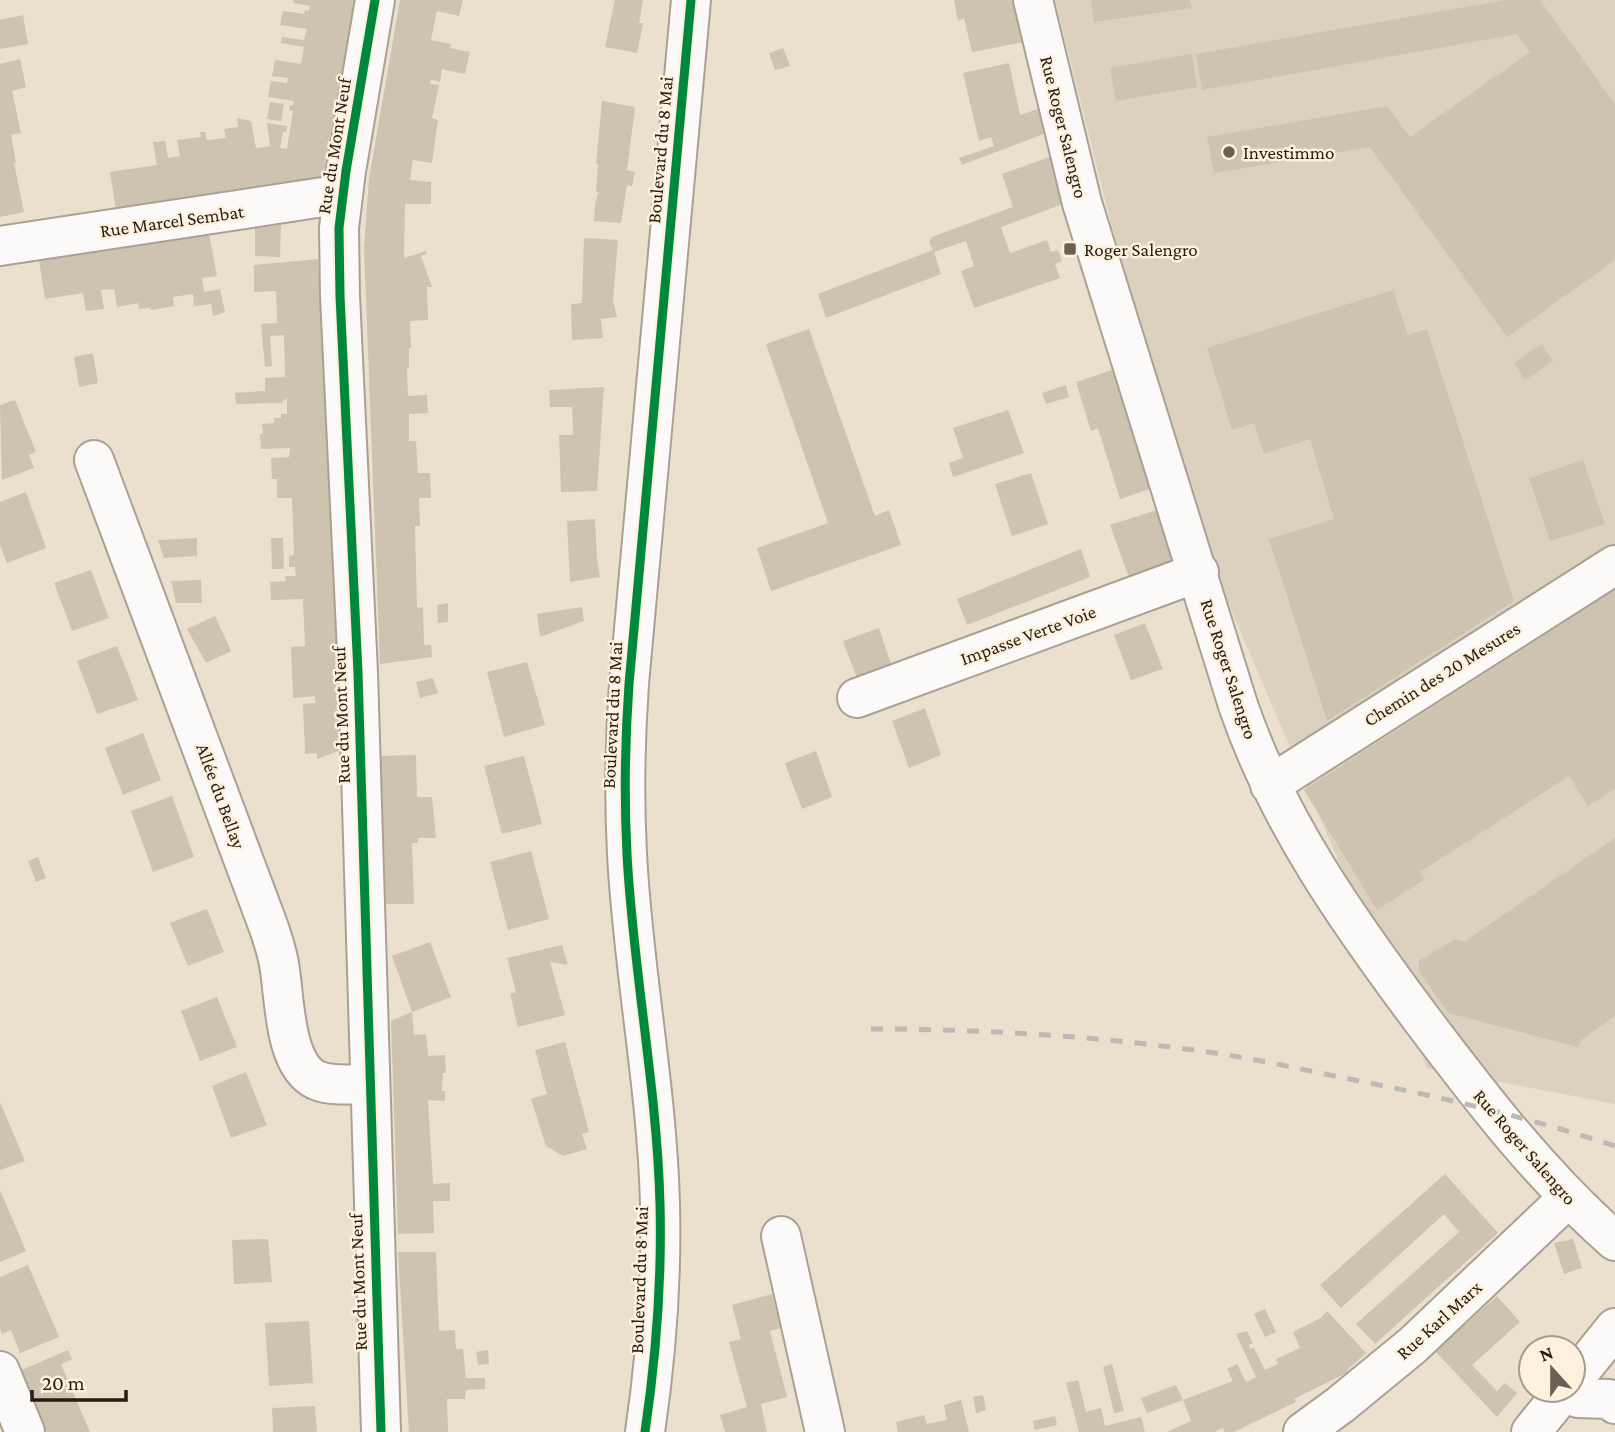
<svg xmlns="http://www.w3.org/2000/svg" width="1615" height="1432" font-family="'Crimson Pro',serif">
<rect width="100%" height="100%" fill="#ebdfce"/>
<path fill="#dbd1be" d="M1055 0H1615V1104L1427 1068 1222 588 1125 278Z"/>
<path fill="#cec2b0" d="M293 0H355L327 172 319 180 116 210 110 172 157 165 153 142 165 141 168 158 180 156 177 140 201 137 200 132H205L207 140 226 138 224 129 238 127 237 118 251 121 256 148 270 146 267 123 287 126 286 132H283L280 148 287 149 293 111 289 110 290 105H293L294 101 268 97 271 81 287 83 288 78 272 76 275 60 301 64 304 47 281 43 282 37 304 40 307 29 280 25 283 11 304 14 305 10 309 11 310 6 293 3Z
M400 0H463L459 16 437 11 431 40 451 44 450 48 470 52 465 74 442 69 440 82 431 79 430 84 439 85 432 118 438 120 432 163 413 160 410 180 431 182V204H405L404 258 426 251 427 254 421 256 432 287H427L428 320 410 321 411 348H409V367L407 369 408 396 427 395 428 413 409 414V441H416L418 473H430L431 498H419L420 526H415L417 608 423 607 424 645H431L432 657 380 664 364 247 369 179Z
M615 0H643L639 23H643L637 53 605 47Z
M954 0H1015L1024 42 972 52 964 18 958 21Z
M1091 0H1190L1192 8 1094 22Z
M1506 0H1540L1615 104V260L1507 337 1370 147 1214 173 1207 137 1387 106 1410 137 1530 52 1517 34 1202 90 1196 54Z
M23 15 28 44 0 49V20Z
M783 48 790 66 775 70 769 53Z
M1192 54 1197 87 1116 101 1110 68Z
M20 59 26 87 12 91 21 133 11 135 16 163H14L24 212 0 217V64Z
M1009 63 1020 115 1038 109 1046 133 962 165 959 158 994 146 991 137 979 141 963 73Z
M602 101 635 107 627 170 635 172 632 186 627 185 621 223 594 221 595 206 598 193 600 192H596L598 164H596Z
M270 102 284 104 281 121 267 119Z
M1052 156 1063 204 1001 227 1010 253 1047 240 1051 252 1058 250 1062 261 1055 264 1060 278 974 308 961 271 974 266 966 241 934 252 941 274 826 318 818 294 933 250 929 242 932 237 1013 207 1002 174Z
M281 225 280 257 255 256V228Z
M209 234 217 276 202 278 204 292 220 289 225 312 213 316 211 304 194 306 193 294 173 297 174 306 151 310 150 308 139 309 138 303 117 307 114 289 101 290 104 309 86 311 83 293 45 299 39 260Z
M584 238 618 240 613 301 617 317 601 319 603 338 572 340 571 304 582 303Z
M318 259 341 750 317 759V753L305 754 304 728 303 704 316 703 315 696 293 698 291 647 305 646 303 599 271 600 270 582 286 581 285 576H296L295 567H289V556L294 555 292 498H277V479H272L271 458 289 457 290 448 261 449 260 434H263L262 424 274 423V418H281V414H287V398L281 403 236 404 235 393 265 391V378L285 377 284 335 270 336 272 366 265 367 261 324 277 323 276 291 254 292V265Z
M1393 290 1408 335 1427 329 1514 601 1327 721 1269 539 1334 519 1310 439 1264 454 1254 423 1232 430 1207 348Z
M809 329 875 516 889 510 901 545 771 591 757 548 828 523 766 344Z
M1542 344 1553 361 1525 380 1514 363Z
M93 353 98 383 79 387 74 357Z
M1115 369 1153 488 1120 499 1098 428 1091 431 1076 382Z
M1066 385 1069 397 1046 404 1042 393Z
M604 387 597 491 561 492 559 435H573L572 407H550L549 390Z
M15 400 36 452 29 455 34 468 2 480 0 405Z
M1008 410 1024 453 953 477 949 463 963 458 953 428Z
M1583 460 1605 524 1550 541 1529 478Z
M1031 473 1048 524 1012 536 995 484Z
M26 492 46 548 7 563 0 545V502Z
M1160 509 1176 562 1130 580 1110 525Z
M595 519 597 558 600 577 570 582 567 521Z
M197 538V556L164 558 158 540Z
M271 538H283L284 569H272Z
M1081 549 1090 577 967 625 957 599Z
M91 570 109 618 72 631 54 583Z
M201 580 202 603H176L171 581Z
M1615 590V789L1588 806 1569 776 1420 872 1425 879 1377 910 1304 790Z
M448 603V622L438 623 437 605Z
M582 607 584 621 540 637 537 614Z
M215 616 231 651 206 663 187 629Z
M1145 623 1163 669 1131 680 1114 635Z
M879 628 893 670 858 681 843 641Z
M117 646 138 700 97 714 77 661Z
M527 662 545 725 504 737 487 672Z
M433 678 438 693 420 698 416 682Z
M925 708 941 755 909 768 892 721Z
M143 733 161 780 123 795 105 748Z
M816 751 832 797 802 809 785 763Z
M416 755 417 797H432L436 838H418V843H412L414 904H386L381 756Z
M524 756 542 824 502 834 484 766Z
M172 796 194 857 153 872 131 811Z
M1615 838V1016L1581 1040 1578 1047 1448 1013 1419 971V961L1455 939 1464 942Z
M531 851 549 919 508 930 490 862Z
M38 857 46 878 36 882 28 861Z
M207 909 224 952 188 966 170 923Z
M430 942 451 997 412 1012 392 956Z
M562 945 568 965 550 962 565 1015 518 1027 510 994 516 992 507 958Z
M217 997 237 1047 200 1061 181 1011Z
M412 1012 414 1035 426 1034 428 1056 445 1055 446 1073H443L442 1091H445V1101L428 1100 433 1184 450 1183V1201H433L434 1233 398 1234 391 1021Z
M565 1042 589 1132 582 1134 587 1149 563 1156 546 1146 531 1099 547 1094 535 1050Z
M246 1072 267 1125 231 1138 212 1086Z
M0 1102 25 1161 0 1170Z
M1445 1174 1498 1233 1375 1344 1356 1324 1459 1232 1444 1214 1341 1308 1320 1285Z
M0 1190 26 1251 0 1262Z
M268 1239 272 1282 234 1284 232 1240Z
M1573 1239 1582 1268 1564 1274 1554 1243Z
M398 1252H436L439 1331 455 1330 456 1349H463L466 1378H485V1389L466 1390 465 1399H447L448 1432H409Z
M28 1265 59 1337 20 1353 11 1330 2 1334 0 1328V1277Z
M772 1294 781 1328 770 1331 787 1397 761 1404 767 1432H725L720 1415 747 1407 729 1342 741 1339 732 1305Z
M1497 1296 1520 1322 1472 1365 1497 1391 1505 1383 1517 1393 1497 1417 1435 1351Z
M1265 1309 1276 1332 1265 1337 1254 1314Z
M1327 1311 1366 1353 1347 1370 1348 1372 1294 1399 1296 1402 1234 1432H1224L1223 1428 1214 1432H1167L1191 1421 1183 1400 1233 1381 1227 1369 1237 1364 1246 1382 1256 1377 1236 1334 1247 1331 1253 1343 1249 1345 1250 1349 1254 1348 1265 1370 1278 1364 1276 1359 1300 1348 1293 1332 1321 1318Z
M309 1321 313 1383 269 1386 265 1323Z
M68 1350 72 1359 61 1364 90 1432H44L17 1372Z
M488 1350 489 1364 478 1365 476 1352Z
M1112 1364 1124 1411 1114 1413 1103 1367Z
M1078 1380 1086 1412 1101 1408 1105 1426 1141 1417 1145 1432H1079L1066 1383Z
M1176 1385 1183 1400 1147 1413 1141 1398Z
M983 1395 986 1410 976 1413 973 1397Z
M961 1400 969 1432H898L896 1422 924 1415 927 1424 947 1420 944 1405Z
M315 1406 317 1432H273L272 1408Z
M1055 1416 1057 1425 1035 1430 1033 1421Z"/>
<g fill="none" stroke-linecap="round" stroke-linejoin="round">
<defs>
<path id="minor" d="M375 0 346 171 339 228 340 296 358 673 381 1432
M1033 0 1082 203 1238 705C1278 822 1349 922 1423 1021 1482 1099 1541 1176 1615 1241
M0 246 343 194
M94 460 269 928C273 940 277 952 279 964 285 996 283 1064 316 1080 332 1087 353 1084 370 1084
M857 698 1199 572
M1270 785 1615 565
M781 1236 825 1432
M0 1371 25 1432
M1573 1380 1615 1328
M1570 1390 1578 1398 1609 1399 1615 1404
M1303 1432 1340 1405 1413 1345 1568 1198
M1531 1432 1565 1390"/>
<path id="major" d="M645 1432C656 1357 662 1280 660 1204 657 1087 633 971 627 854 624 798 625 741 629 684L691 0"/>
</defs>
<use href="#minor" stroke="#aaa194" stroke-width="42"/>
<use href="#major" stroke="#aaa194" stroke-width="42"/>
<use href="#minor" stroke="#fcfaf8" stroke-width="38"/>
<use href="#major" stroke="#fcfaf8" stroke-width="38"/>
<path stroke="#bdbab5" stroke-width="5" stroke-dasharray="12 12" stroke-linecap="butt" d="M871 1029C984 1029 1096 1036 1208 1052 1257 1059 1305 1070 1354 1080 1442 1097 1530 1118 1615 1146"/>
<defs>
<path id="cycleway" d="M375 0 346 171 339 228 340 296 358 673 381 1432
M645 1432C656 1357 662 1280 660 1204 657 1087 633 971 627 854 624 798 625 741 629 684L691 0"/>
</defs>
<use href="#cycleway" stroke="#fdf0dd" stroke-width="13"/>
<use href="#cycleway" stroke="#00873e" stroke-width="9"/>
</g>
<g fill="#6a6154" stroke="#fdf0dd" stroke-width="2.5">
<circle cx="1229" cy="152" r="7"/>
<rect x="1063" y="242" width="14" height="14" rx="3.5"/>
</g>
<g text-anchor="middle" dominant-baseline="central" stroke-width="5" stroke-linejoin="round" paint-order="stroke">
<g font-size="19" fill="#251d12" stroke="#fdf0dd">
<text transform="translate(1064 127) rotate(76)">Rue Roger Salengro</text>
<text transform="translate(334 146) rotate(-81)">Rue du Mont Neuf</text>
<text transform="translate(660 150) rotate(-85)">Boulevard du 8 Mai</text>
<text transform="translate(172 221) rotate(-8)">Rue Marcel Sembat</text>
<text transform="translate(1028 635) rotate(-20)">Impasse Verte Voie</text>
<text transform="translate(1229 669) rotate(72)">Rue Roger Salengro</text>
<text transform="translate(1442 674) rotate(-32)">Chemin des 20 Mesures</text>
<text transform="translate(341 715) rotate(-92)">Rue du Mont Neuf</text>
<text transform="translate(612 715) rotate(-87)">Boulevard du 8 Mai</text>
<text transform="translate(221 796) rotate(70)">Allée du Bellay</text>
<text transform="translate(1525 1147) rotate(49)">Rue Roger Salengro</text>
<text transform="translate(639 1280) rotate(-88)">Boulevard du 8 Mai</text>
<text transform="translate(358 1282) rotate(-92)">Rue du Mont Neuf</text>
<text transform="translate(1439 1320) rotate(-42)">Rue Karl Marx</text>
</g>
<g font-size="19" fill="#251d12" stroke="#fdf0dd" text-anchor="start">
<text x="1243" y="152">Investimmo</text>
<text x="1084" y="249">Roger Salengro</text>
</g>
</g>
<g transform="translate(1552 1369) rotate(339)"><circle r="33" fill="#fdf0dd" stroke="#a79c8c" stroke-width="2"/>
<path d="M0-5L12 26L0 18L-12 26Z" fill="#6a6154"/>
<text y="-10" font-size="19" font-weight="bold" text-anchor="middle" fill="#251d12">N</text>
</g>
<path d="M32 1390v10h94v-10" fill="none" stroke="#251d12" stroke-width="3.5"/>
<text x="42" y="1390" font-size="21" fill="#251d12" stroke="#fdf0dd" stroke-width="5" paint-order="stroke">20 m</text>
</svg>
